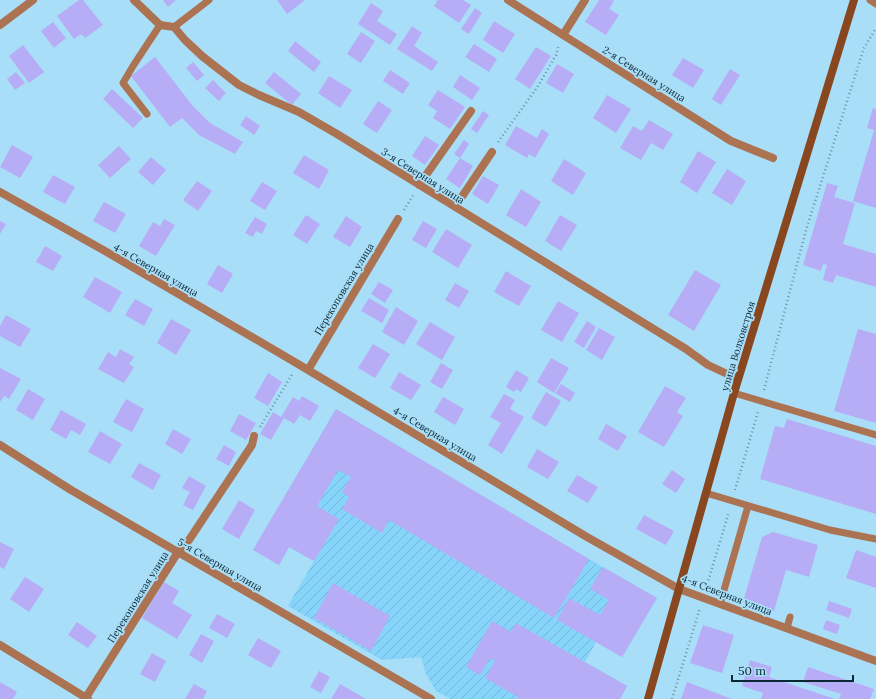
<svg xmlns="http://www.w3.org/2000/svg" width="876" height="699" font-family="Lora,serif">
<defs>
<pattern id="industrial-furrows" width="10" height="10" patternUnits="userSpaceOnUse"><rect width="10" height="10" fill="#86d4f9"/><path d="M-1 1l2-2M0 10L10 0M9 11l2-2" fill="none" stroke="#72b6d6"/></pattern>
</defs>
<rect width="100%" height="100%" fill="#a9def8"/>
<path fill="url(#industrial-furrows)" d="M336 409 589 559 657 598 622 657 596 642 585 662 627 686 620 699H451L436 691 426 674 421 657 382 660 288 606 314 561 289 547 279 565 253 550Z"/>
<path fill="#b6adf6" d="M79 0H83L103 25 85 38 81 34 74 39 57 16Z
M163 0H176L168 7Z
M277 0H305L287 14Z
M438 0H463L471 5 459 23 434 6Z
M599 0H612L614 1 609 9 619 15 606 35 585 22Z
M371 3 383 11 377 21 397 34 390 45 358 24Z
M475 8 482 13 469 34 461 29Z
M494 21 515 34 503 53 483 40Z
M53 22 66 38 54 48 41 31Z
M412 26 422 33 414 46 438 62 432 71 397 49Z
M361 32 375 41 361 63 347 54Z
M295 41 321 62 314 72 288 51Z
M474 44 497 59 489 72 465 57Z
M23 45 44 72 29 83 9 56Z
M536 47 551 56 530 89 515 79Z
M155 57 192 105 210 123 243 142 235 154 199 135 182 118 170 127 131 76Z
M683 58 704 70 693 88 672 75Z
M193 62 204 75 197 81 186 68Z
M557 64 574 74 563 93 546 83Z
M730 69 740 75 721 105 712 99Z
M390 70 410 83 403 94 383 81Z
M16 72 25 83 15 90 7 79Z
M274 72 301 94 292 105 265 83Z
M460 75 480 88 472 100 453 87Z
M329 76 352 90 340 108 318 93Z
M213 80 226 93 219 101 205 88Z
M112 89 143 118 133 128 103 99Z
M438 90 465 107 450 129 433 118 437 111 428 105Z
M607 95 631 109 616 133 593 118Z
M378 101 392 110 377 133 363 124Z
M873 108 876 109V208L853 201 874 130 867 128Z
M483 111 489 115 477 133 471 129Z
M246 116 260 126 254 135 240 125Z
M649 120 673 134 663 150 651 143 641 160 620 148 633 126 642 131Z
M516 126 537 138 542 129 549 134 535 158 529 154 527 158 505 145Z
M425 136 439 145 425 165 412 156Z
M464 140 469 144 460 158 454 154Z
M12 145 33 157 20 178 0 167Z
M119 146 131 159 110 178 98 165Z
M698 151 716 162 697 193 680 182Z
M304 155 329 170 319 189 293 173Z
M151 157 166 170 153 185 138 172Z
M460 158 473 166 460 188 446 179Z
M564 159 586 173 573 195 551 181Z
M727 169 746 181 732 205 712 193Z
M53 175 75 187 65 204 43 192Z
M483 176 499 185 488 204 472 194Z
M197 181 212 191 198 211 183 200Z
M262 182 277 191 265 210 250 201Z
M827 183 838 186 834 197 855 203 843 244 876 254V287L836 275 833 283 823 280 827 265 823 264 821 271 803 265Z
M521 189 541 202 526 227 506 215Z
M104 202 126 214 115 233 93 221Z
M306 215 320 224 307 244 293 235Z
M560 215 577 225 561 251 545 241Z
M346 216 362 227 350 247 333 237Z
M255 217 267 224 262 234 256 231 253 237 245 233Z
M164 219 175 225 156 256 139 246 153 222 160 226Z
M0 221 6 224 0 234Z
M423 221 437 229 426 248 412 240Z
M446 229 472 245 458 268 432 252Z
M45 246 62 256 53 271 36 262Z
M218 265 233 274 222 293 207 284Z
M695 270 721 285 694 331 668 315Z
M506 271 531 286 519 306 494 292Z
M95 277 122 292 110 313 83 297Z
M379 282 393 290 385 303 371 294Z
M455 283 469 291 459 308 445 300Z
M369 298 389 310 382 323 361 311Z
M135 299 153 309 144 326 125 315Z
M558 301 579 313 562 342 541 330Z
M396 307 418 321 404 345 382 332Z
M6 315 31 329 20 347 0 336V326Z
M171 319 191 330 176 355 157 343Z
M587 321 596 327 584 348 574 342Z
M430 322 455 337 442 360 416 344Z
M599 328 615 337 602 360 586 350Z
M858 329 876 334V423L834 411Z
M373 344 390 354 375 378 358 368Z
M120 349 134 357 129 364 134 367 124 383 98 369 108 352 116 357Z
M551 358 569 368 554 393 537 382Z
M441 363 453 370 442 389 430 382Z
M0 368 21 379 9 399 4 396 0 402Z
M516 370 529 378 521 392 516 389 514 392 506 387Z
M399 372 421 385 411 400 390 388Z
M268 373 282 382 268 406 254 398Z
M561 384 575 393 570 402 555 393Z
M665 386 686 398 677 412 683 416 664 447 638 432Z
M28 389 45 399 33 420 16 410Z
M546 392 561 401 546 427 531 418Z
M504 394 515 400 510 409 524 417 502 454 488 445 501 423 490 417Z
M302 396 319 406 310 421 300 415 294 424 284 418 271 440 260 434 273 412 281 417 293 397 299 401Z
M443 397 464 409 455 425 434 412Z
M126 399 144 409 132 432 113 422Z
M336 409 589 559 554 618 389 520 382 533 342 509 349 497 342 492 351 477 338 470 317 506 339 519 314 561 289 547 279 565 253 550Z
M61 410 86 424 80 435 71 430 66 439 50 430Z
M239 414 256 423 246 440 230 431Z
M787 419 876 446V514L760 479 775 426 784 428Z
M606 424 627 436 618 451 598 439Z
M173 429 191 439 182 454 165 444Z
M100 431 122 444 110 464 88 452Z
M224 445 236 452 229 466 216 459Z
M537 449 559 462 548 479 527 467Z
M139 463 161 475 153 490 131 477Z
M672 470 685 479 676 493 662 484Z
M577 475 598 487 588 503 567 491Z
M189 476 206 486 193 510 183 505 190 492 182 488Z
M239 500 255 510 239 539 222 529Z
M644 515 674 531 666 545 636 529Z
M773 532 818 545 809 577 786 570 774 611 743 602 762 537Z
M0 542 14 549 4 569 0 567Z
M856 550 876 557V588L846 578Z
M603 567 657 598 622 657 557 620 569 598 600 615 609 600 590 589Z
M25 577 44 589 29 612 10 599Z
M164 582 179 591 172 603 192 615 177 639 142 618Z
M333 583 390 616 371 651 314 618Z
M829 601 852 609 849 618 826 610Z
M217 614 235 624 227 638 209 628Z
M826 620 840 625 837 634 823 629Z
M492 621 511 632 516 623 627 686 620 699H517L518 697 485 678 495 661 490 658 480 675 466 667Z
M77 622 97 636 88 648 68 635Z
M703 625 734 635 722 673 690 663Z
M201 634 214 641 202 663 189 655Z
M258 638 281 651 271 668 248 655Z
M152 653 166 661 155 682 140 674Z
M750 660 772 667 769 677 835 699H761L763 693 742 686Z
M808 667 874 689 870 699H839L841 694 803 682Z
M319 671 330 677 321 693 310 687Z
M0 682 17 692 13 699H0Z
M687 682 732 699H681Z
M194 684 207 691 203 699H185Z
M340 684 366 699H331Z"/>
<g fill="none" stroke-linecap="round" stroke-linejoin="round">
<path stroke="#6994a9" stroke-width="2.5" stroke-dasharray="1 3" stroke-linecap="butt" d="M498 142 538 86 556 55 559 45
M404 210 414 194
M764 390 806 230 864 48 876 28
M260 427 293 373
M735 490 758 412
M706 588 729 512
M672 699 700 608"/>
<path stroke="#ac7353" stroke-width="7" d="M870 0 876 4
M174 27 209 0
M147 114 123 83 133 66 160 25
M734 393 876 435
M706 493 830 530 876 539
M720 604 748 506
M787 628 790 617"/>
<path stroke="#ac7353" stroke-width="8" d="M134 0 160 25 174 27 185 40 202 56 239 85 259 95 299 112 337 134 686 349 708 365 738 379
M508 0 563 35 731 141 773 158
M0 25 33 0
M563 35 585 0
M419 185 471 111
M0 192 105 251 298 364 587 537 679 589 876 661
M455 207 492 152
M308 370 398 219
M0 445 71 490 431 699
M0 645 88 699
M85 699 178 552 189 540 252 445 254 436"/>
<path stroke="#88471f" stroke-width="8" d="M648 699 734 393 854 0"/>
</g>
<g text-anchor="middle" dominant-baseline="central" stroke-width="3.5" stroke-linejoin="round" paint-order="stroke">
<g font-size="10" fill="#0a2733" stroke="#a9def8">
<text transform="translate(644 74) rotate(32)">2-я Северная улица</text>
<text transform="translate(423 176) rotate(32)">3-я Северная улица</text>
<text transform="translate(156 270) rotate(30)">4-я Северная улица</text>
<text transform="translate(344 289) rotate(-59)">Перекоповская улица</text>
<text transform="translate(738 346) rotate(-73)">улица Волховстроя</text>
<text transform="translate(435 434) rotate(31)">4-я Северная улица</text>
<text transform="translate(220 565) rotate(30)">5-я Северная улица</text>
<text transform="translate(727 595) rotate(21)">4-я Северная улица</text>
<text transform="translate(138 597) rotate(-58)">Перекоповская улица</text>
</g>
</g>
<path d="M732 675v6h121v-6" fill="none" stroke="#0a2733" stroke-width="2"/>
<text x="738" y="675" font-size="12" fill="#0a2733" stroke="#a9def8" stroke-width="3" paint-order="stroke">50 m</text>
</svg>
